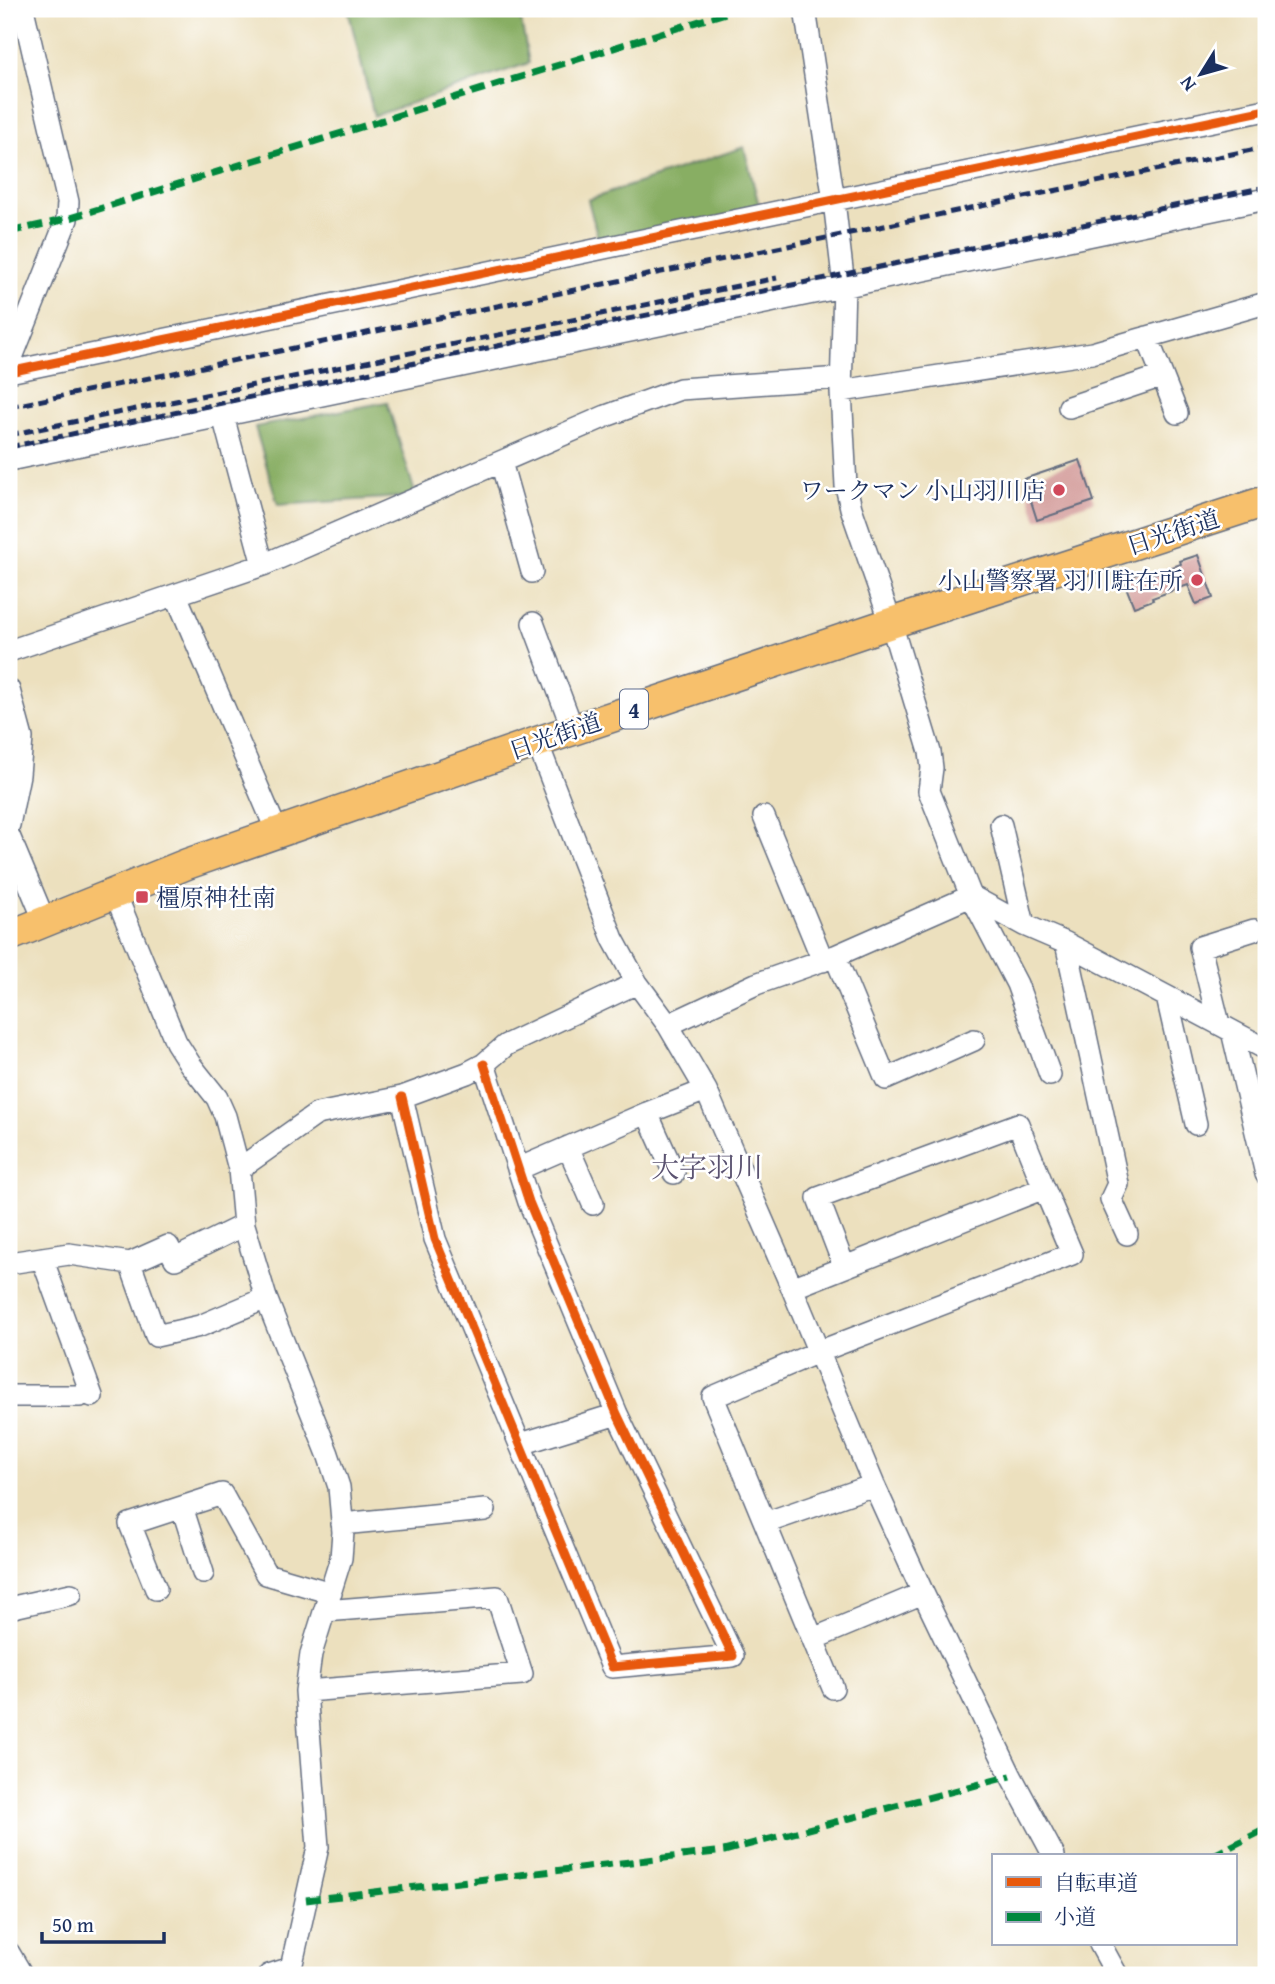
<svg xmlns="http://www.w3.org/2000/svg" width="1275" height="1984" font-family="'Gentium Book Plus','Noto Serif JP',serif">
<rect width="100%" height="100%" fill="#fff"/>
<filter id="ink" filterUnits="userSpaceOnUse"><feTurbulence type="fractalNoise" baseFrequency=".0143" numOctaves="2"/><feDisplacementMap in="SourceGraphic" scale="14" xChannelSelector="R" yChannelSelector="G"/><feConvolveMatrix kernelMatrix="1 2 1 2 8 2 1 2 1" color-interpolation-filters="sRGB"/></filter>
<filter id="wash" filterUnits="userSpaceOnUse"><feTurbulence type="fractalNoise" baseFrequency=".00686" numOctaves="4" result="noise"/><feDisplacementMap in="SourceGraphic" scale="28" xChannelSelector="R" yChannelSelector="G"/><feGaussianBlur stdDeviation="1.57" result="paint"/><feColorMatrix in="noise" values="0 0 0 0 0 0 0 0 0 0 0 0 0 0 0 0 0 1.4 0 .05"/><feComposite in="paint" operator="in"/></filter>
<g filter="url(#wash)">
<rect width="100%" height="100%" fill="#ece0be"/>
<path fill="#88ae64" stroke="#526e61" stroke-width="2" d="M348 9H519L529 63 374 116Z
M744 147 761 213 600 246 588 200Z
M387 402 416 496 278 505 255 427Z"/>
<g id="blocks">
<path fill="#d19795" d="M1080 460 1094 501 1037 520 1024 479Z
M1198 555 1213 598 1196 604 1188 585 1152 598 1153 600 1134 607 1123 579 1142 572 1144 577 1181 564 1180 561Z"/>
</g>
</g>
<g filter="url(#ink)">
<use href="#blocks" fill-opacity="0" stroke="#646d80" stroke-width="2"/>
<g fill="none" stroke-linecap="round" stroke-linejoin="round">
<defs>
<path id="minor" d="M805 9 834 201 844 286 841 391 846 486 851 508 891 623 930 752 932 768 929 791 971 896 1017 984 1050 1075
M1147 337 1177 413
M9 365 67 219 68 202 23 9
M9 372 1266 110
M841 391 1092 353 1266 303
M1069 407 1162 376
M223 416 263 565
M9 460 1266 199
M501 462 532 572
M176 595 277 832
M533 623 573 730
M9 651 263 565 606 416 680 389 841 378
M9 690 22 738 19 775 9 825
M537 742 613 939 637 983 668 1025 706 1090 792 1288 874 1485 923 1593 1011 1776 1054 1856
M764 817 823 961
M1001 825 1024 925
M9 836 45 922
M115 893 176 1042 190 1064 217 1098 225 1116 239 1169 244 1225 266 1298 328 1454 339 1487 343 1532 341 1558 311 1654 306 1691 318 1847 291 1968V1975
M971 896 1024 925 1066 943 1266 1049
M1066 943 1118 1184 1111 1199 1127 1234
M835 956 886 1079 974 1040
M1167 997 1196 1124
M1219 1024 1200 947 1254 930
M668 1025 756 984 835 956 971 896
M1232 1031 1266 1174
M402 1097 435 1239 612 1667 733 1656 617 1414 529 1202 484 1064
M647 1113 674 1173
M568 1147 593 1204
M239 1169 317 1114 402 1097 467 1073 484 1064 506 1045 637 983
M518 1169 647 1113 706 1090
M42 1258 92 1396
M9 1263 69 1254 130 1263 156 1336 200 1326 266 1298
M130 1263 168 1246 175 1259 244 1225
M792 1288 1044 1188 1018 1124 818 1198 844 1266
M9 1396H80
M521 1444 617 1414
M182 1507 203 1573
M765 1523 874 1485
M342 1524 485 1510
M156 1589 130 1524 222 1494 266 1574 331 1593
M9 1608 71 1594
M813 1639 923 1593
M833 1688 713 1397 818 1352 1072 1254 1044 1188
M306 1691 522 1674 497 1597 325 1611
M1100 1944 1117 1975
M9 1953 22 1975
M269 1975 291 1968"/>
<path id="highway" d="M9 936 187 864 537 742 891 623 1266 501"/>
</defs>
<use href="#minor" stroke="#646d80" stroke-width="24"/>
<use href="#highway" stroke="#646d80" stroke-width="33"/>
<use href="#minor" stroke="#fff" stroke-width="21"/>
<use href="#highway" stroke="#f7c06c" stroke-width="30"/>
<path stroke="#1b2f5e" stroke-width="5" stroke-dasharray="10 5" stroke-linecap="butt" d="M9 407 1266 147
M9 435 777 278
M9 447 1266 187"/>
<path stroke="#00873e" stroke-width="7" stroke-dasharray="14 7" stroke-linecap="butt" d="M9 232 67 219 738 9
M1212 1856 1266 1829
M306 1900 724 1851 1011 1776"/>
<defs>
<path id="cycleway" d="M9 372 1266 110
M402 1097 435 1239 612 1667 733 1656 617 1414 529 1202 484 1064"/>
</defs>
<use href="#cycleway" stroke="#fff" stroke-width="13"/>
<use href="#cycleway" stroke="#e8590c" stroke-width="9"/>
</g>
</g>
<g fill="#d1495b" stroke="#fff" stroke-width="2.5">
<circle cx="1059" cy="490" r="7"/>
<circle cx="1197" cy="580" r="7"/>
<rect x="135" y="890" width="14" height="14" rx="3.5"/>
</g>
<g text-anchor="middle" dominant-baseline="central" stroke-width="5" stroke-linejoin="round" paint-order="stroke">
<rect fill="#fff" stroke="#5f6d8e" stroke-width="2" x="620" y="689.5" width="28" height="39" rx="5"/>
<g font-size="23" font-weight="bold" fill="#1b2f5e">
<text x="634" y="709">4</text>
</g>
<g font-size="24" fill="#1b2f5e" stroke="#fff" text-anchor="end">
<text x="1045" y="490">ワークマン 小山羽川店</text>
<text x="1183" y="580">小山警察署 羽川駐在所</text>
<text x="156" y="897" text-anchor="start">橿原神社南</text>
</g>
<g font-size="24" fill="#1b2f5e" stroke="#fff">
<text transform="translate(1173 532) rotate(-18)">日光街道</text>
<text transform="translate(555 736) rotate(-19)">日光街道</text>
</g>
<g font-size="28" fill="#5b5371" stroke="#fff">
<text x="707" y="1166">大字羽川</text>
</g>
</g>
<rect width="1275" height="1984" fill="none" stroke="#fff" stroke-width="35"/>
<rect x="992" y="1854" width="245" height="91" fill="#ffffff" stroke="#a4acbf" stroke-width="2"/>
<rect x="1006" y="1877" width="35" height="10" fill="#e8590c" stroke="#a4acbf" stroke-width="2"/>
<text x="1054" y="1890" font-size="21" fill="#1b2f5e">自転車道</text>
<rect x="1006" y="1912" width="35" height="10" fill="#00873e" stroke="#a4acbf" stroke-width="2"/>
<text x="1054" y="1924" font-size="21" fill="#1b2f5e">小道</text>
<g transform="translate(1201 74) rotate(233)" stroke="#ffffff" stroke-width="5" paint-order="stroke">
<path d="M0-5L12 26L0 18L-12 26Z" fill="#1b2f5e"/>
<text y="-10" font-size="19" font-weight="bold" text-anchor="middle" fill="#1b2f5e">N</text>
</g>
<path d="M42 1932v10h122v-10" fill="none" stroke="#1b2f5e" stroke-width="3.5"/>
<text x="52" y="1932" font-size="21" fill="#1b2f5e" stroke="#ffffff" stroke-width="5" paint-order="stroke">50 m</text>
</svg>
